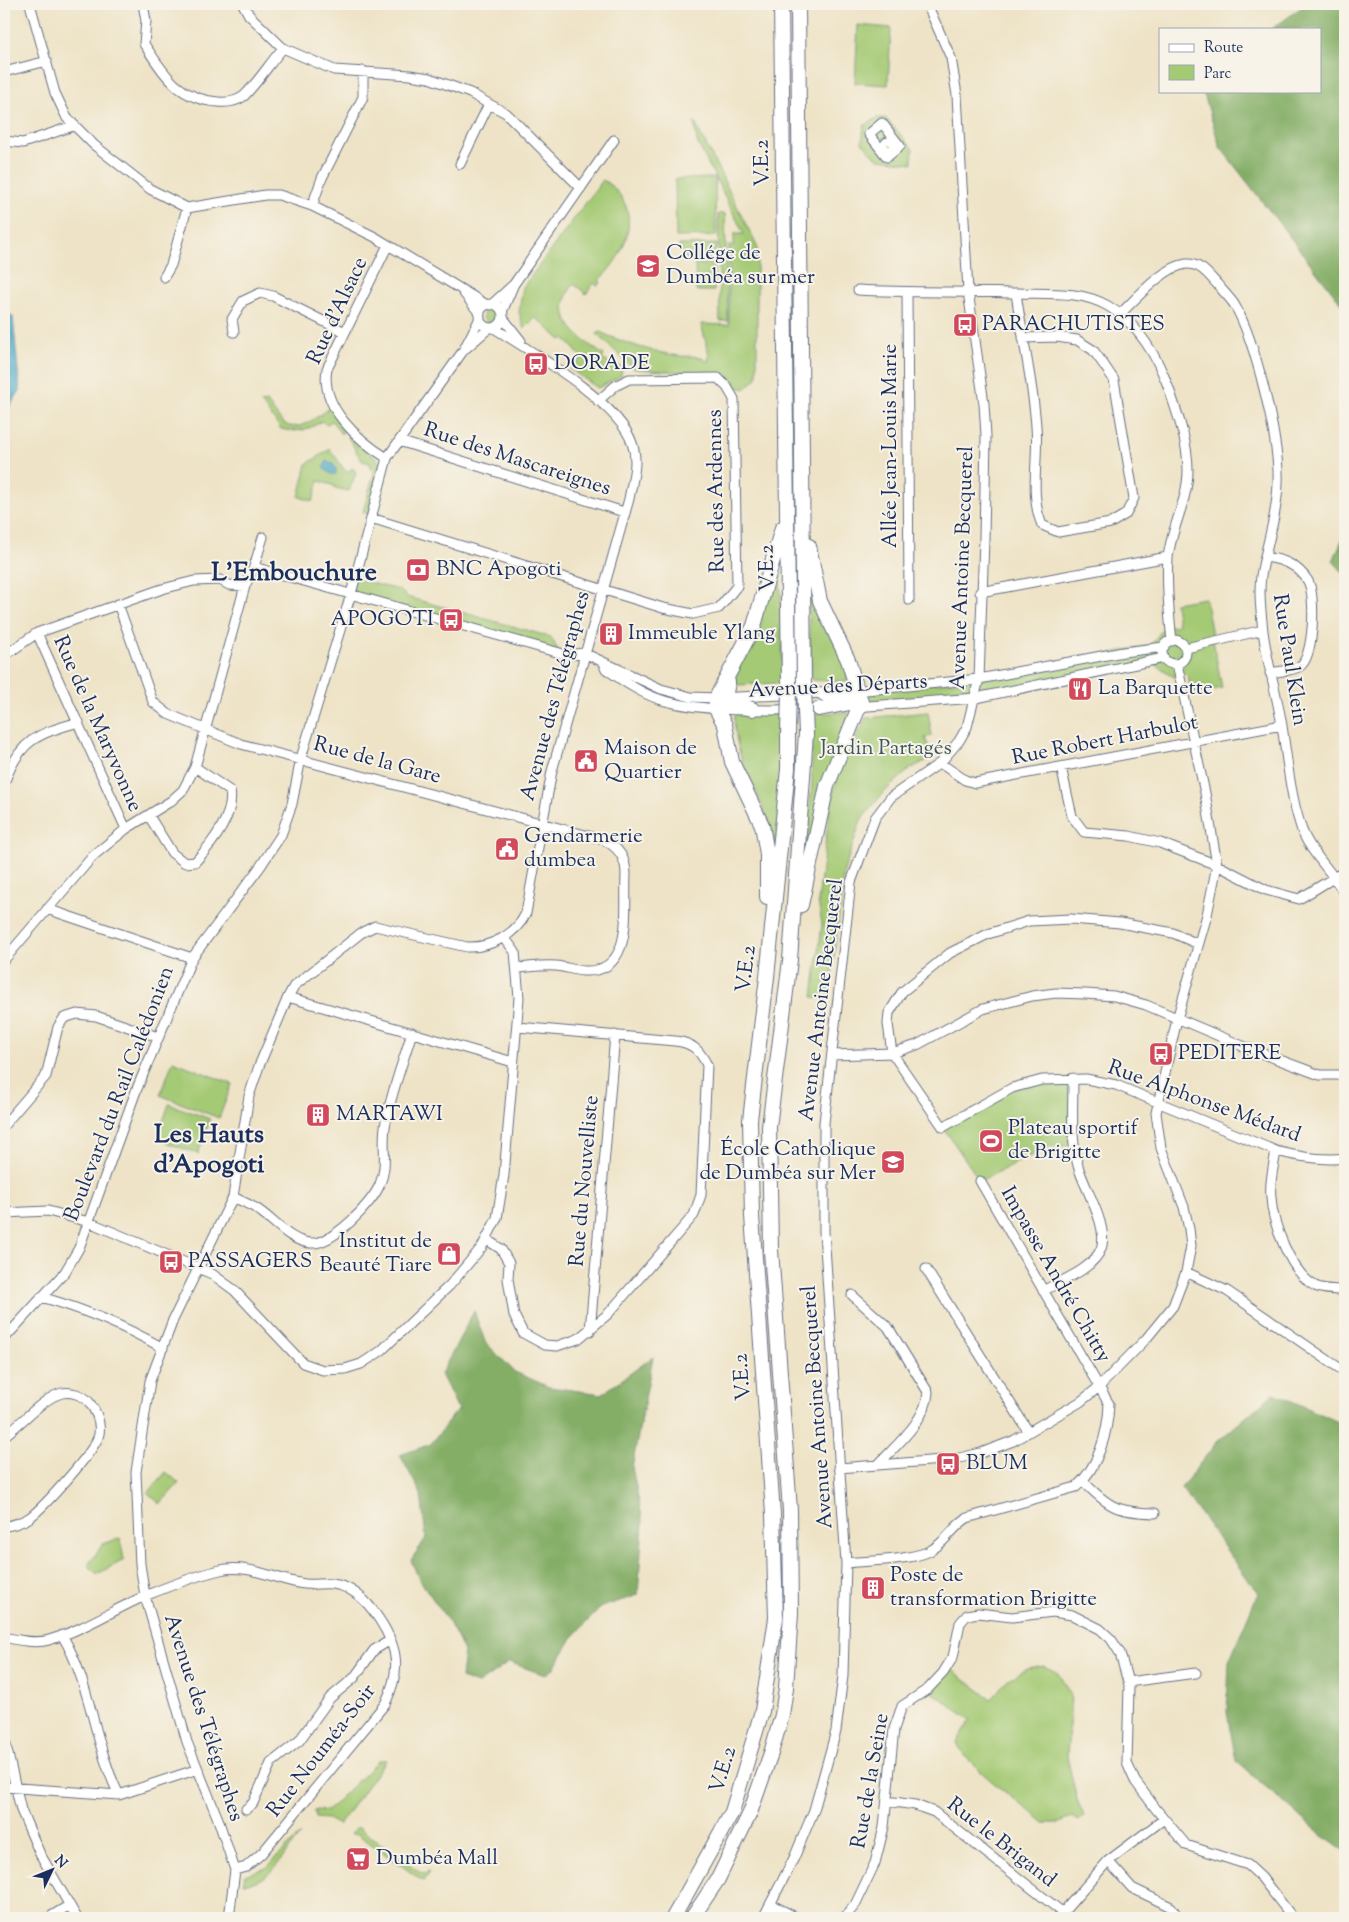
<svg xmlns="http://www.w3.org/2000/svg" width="1349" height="1922" font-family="'Sorts Mill Goudy',serif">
<rect width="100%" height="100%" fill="#f7f3e8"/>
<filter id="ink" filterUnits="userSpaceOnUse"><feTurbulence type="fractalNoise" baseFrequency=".02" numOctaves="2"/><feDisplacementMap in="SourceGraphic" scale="10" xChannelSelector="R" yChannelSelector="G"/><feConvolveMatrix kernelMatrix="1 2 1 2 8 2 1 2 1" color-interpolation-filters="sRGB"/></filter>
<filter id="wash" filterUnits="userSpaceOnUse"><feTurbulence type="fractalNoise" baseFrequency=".0096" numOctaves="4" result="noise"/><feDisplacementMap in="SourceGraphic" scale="20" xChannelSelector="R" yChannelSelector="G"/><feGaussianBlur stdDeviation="1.12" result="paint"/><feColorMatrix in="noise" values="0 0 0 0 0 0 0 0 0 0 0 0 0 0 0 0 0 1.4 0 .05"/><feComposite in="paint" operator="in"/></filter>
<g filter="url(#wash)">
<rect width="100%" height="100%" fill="#eee3c6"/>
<path fill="#a5ca74" stroke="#607c69" d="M858 25 891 28 888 85 855 83Z
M877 118H886L913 149 912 163 878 159 862 142 864 126Z
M694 121 757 246V378L745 389 732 386 722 375 634 369 597 334 600 332C624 343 652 352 679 356 691 357 699 354 708 362L709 354 701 324 729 325V246H734V234H744L697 142Z
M715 178 716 236 676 237 675 179Z
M603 180C645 206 629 252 599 280L601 283 597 286 594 283 586 294 574 284C548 316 580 339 604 355L602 359 611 364 613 361 622 368 621 376 598 388 570 369 582 358 564 338 561 340 536 318 524 329 519 312 523 287Z
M718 214H725L728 321H720Z
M717 244C717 267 680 267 679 245Z
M695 264H714V291H696Z
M483 316a8 8 0 1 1 16 0a8 8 0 1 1-16 0Z
M267 402C272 408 278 419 285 424 300 433 319 415 331 407L345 430 341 434 332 421 326 425 322 421C308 430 298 433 281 429L261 403Z
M352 434 361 448 377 458 379 463 380 473 369 514 363 512 375 470 370 468V463L362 461 348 437Z
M330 449 346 472 353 468 356 473 349 491 334 488 335 486 319 481 313 501 299 497 307 464Z
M780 560 783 683 736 685 732 681 777 561Z
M355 579 399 590 407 597 551 637 559 652 351 594Z
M807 582 848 666 847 682 812 680Z
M1205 598 1222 688 1191 694 1188 674 1174 677 1154 663 1028 687 859 707V691L979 679 1151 645 1164 627 1178 625 1175 603Z
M844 712 849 713 807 860V839L812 783 811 714Z
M928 712 932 736 925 738 933 757 910 769 883 793 861 820 844 871 832 977H830L828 999 813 997 822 924 818 901 830 806 839 770 866 718Z
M737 714H784L781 804 774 853C773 844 773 834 770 826 756 784 736 765 734 717Z
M173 1061 232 1084 219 1118 160 1095Z
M1073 1078 1074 1145 1049 1147 980 1181 943 1127 1012 1088Z
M169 1104 210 1119 198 1154 157 1139Z
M166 1472 179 1483 160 1504 148 1493Z
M120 1538 124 1560 97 1574 88 1565 103 1544Z
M947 1666 991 1699 1008 1679 1027 1669 1044 1666 1058 1673 1071 1695 1067 1757 1077 1800 1084 1816 1079 1821 1072 1817 1059 1823H1044C1024 1805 964 1765 957 1742L971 1720 928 1689Z
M379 1760H386L339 1825 328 1819 315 1818 314 1811 328 1810Z
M355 1828H359L423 1874 430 1872 424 1881 420 1879 356 1833 354 1835 351 1833Z
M300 1835C285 1853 269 1885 243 1883L245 1875 266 1868Z"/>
<path fill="#84ae66" stroke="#506e62" d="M1306 4H1345V308L1220 147 1203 91H1320V29H1272Z
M1345 533V575L1333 561Z
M474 1311 485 1342 515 1372 549 1387 602 1394 653 1357 632 1467 643 1522 638 1595 601 1607 572 1638 554 1668 545 1675 509 1662 478 1684 461 1678 464 1651 449 1622 419 1579 411 1560 426 1538 421 1494 400 1455 431 1444 458 1409 441 1374Z
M1274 1393 1345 1425V1851L1307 1823 1236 1761 1227 1712 1229 1661 1258 1593 1181 1488 1217 1442Z"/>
<path fill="#45a6c5" stroke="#306a92" d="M4 308 13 317 20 391 4 414Z
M327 461 331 462 336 468V474H331L323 468Z"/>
</g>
<g filter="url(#ink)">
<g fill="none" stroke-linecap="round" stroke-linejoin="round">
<defs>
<path id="minor" d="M30 4 55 93 67 118 94 145 150 189 187 208 265 195H279L312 206 375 237 487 305
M143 4 146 21 144 44C165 75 178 99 218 102 227 103 237 101 244 96 258 82 270 63 283 48
M243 4 249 15 283 48 334 70 410 75 429 78 470 93 489 104 506 113 581 188
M4 72 47 61
M882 123 900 146 887 157 869 134Z
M4 141 23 143 73 126
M885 145a3 3 0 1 1 6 0a3 3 0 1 1-6 0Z
M460 164 489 104
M312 206 322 178 363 97V71
M164 277 171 265 187 208
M858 290C910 293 963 291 1016 293 1047 294 1080 290 1108 306 1138 323 1158 358 1169 389 1178 415 1188 443 1188 470 1188 501 1171 528 1168 558 1166 585 1169 614 1172 641
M463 292 480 314
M907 292 909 600
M1016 293C1022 337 1033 382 1036 426 1039 459 1029 495 1042 525L1058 532 1111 523 1126 514 1134 498 1114 380 1104 365 1093 350 1077 340 1057 337 1023 338
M479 316a12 12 0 1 1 24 0a12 12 0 1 1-24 0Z
M491 305 514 284 614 140
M502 312 513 286
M1119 315C1136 299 1163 267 1186 264 1200 263 1208 274 1217 284 1222 290 1229 297 1234 304 1255 339 1280 442 1278 483 1277 513 1268 541 1262 570 1258 589 1261 612 1263 631 1267 663 1277 694 1282 726 1287 758 1290 793 1300 824 1307 851 1333 871 1345 895
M503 318 521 341
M234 332 232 319 243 301 260 293 273 296 345 332
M466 348 489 328
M399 441 624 512
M387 458C358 440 320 407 327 369L388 245
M371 518 663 608 693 614 719 608 737 586 734 399 727 387 718 378 629 379 615 386 598 401
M1266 557C1284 560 1298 565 1308 581 1316 595 1314 657 1300 666 1293 671 1279 671 1270 673
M254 567 567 655 584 653 661 689 691 697 716 698 828 693
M980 592 1168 557
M118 604 153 702 168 714 241 744 604 840C619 848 626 858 626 875 624 910 635 974 583 971 574 970 565 967 556 966 544 965 530 967 518 968
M37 633 126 829
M1162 652a12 12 0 1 1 24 0a12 12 0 1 1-24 0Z
M1186 648 1263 630
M4 656 37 633 162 589 194 581 220 580 229 585 245 586
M605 668C623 681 643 695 665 701 712 713 762 710 810 709
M856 691 979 679 1123 652 1164 647
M855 707 976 698 1164 658
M940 763 965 780 975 783 1282 725
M1061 767 1072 816 1084 832 1129 836 1160 843 1217 865 1266 890 1299 899 1345 871
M4 783C20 740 36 734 79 722
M149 816 172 853 185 863 195 862C211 845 235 815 230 791L195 767
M47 909 192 958
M1198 944 1173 933 1120 923 1071 919 1029 921 988 934 950 953 902 992 889 1013 888 1024 892 1053 943 1127 1012 1088 1042 1080 1086 1079 1116 1085 1276 1151C1299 1157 1321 1161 1345 1158
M4 960 93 856 126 829 171 801 183 790 195 767 245 586 254 567 263 537
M288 997 513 1062
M832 1055 892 1053 917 1045 983 1009 1032 996 1056 993 1085 994 1114 996 1146 1005 1245 1047 1320 1075H1345
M4 1125 46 1076 58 1027 64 1018 77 1014 96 1016 158 1037
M1276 1151C1274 1165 1269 1182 1271 1197 1272 1223 1291 1273 1315 1286 1323 1290 1336 1290 1345 1290
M233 1197C241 1201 249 1204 257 1209 273 1219 290 1242 311 1243 332 1245 373 1203 380 1184 388 1165 382 1147 385 1127 390 1095 403 1063 412 1032
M4 1213 48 1211 89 1222 212 1274 234 1290 303 1363 323 1370 345 1369 361 1364 381 1351 450 1285 482 1247 497 1218 504 1175 519 998 515 952 504 937
M487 1240 501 1249 509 1263 508 1279 514 1315 523 1333 545 1345 557 1346 578 1339 608 1314 694 1215 701 1195 707 1065C699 1049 692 1043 675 1041L518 1027
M926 1269 1028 1431
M1186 1272 1227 1291 1345 1372
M1043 1291C1062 1280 1092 1270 1101 1249 1109 1227 1086 1191 1079 1169 1070 1140 1073 1109 1073 1078
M852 1295 888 1327 928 1392C927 1420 895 1446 878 1465
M41 1297C84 1309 124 1326 163 1348
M590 1331 615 1035
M4 1339 65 1272 79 1248 136 1091 192 958 260 867 281 835 292 804 301 758 351 594 387 458 463 351 480 318
M4 1436C20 1425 44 1397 62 1393 71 1391 83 1395 89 1402 96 1411 101 1422 99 1434 97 1449 43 1508 29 1518 22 1522 11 1526 4 1526
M839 1468 955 1459 981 1453 1013 1441 1080 1402 1099 1387 1146 1339 1173 1306 1186 1272 1191 1246 1189 1229 1184 1207 1161 1148 1156 1113 1177 1019 1207 915 1217 865 1205 793 1177 664
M1083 1481C1109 1508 1118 1512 1155 1513
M846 1563C866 1561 918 1560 933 1549 946 1541 953 1527 967 1518L1076 1487C1098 1468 1108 1433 1109 1404L980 1181
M62 1635C91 1683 94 1745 119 1795
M4 1637C17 1640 35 1644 49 1640 83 1630 113 1610 145 1596 169 1586 195 1576 220 1570 248 1563 278 1581 305 1584 314 1585 323 1583 332 1584 353 1586 368 1602 379 1619 399 1649 401 1671 385 1704L262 1853 246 1867 235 1870
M1128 1682 1196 1673
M4 1737 21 1810 40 1854 77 1918
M4 1787 119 1795 198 1769
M887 1801 915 1805 934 1812 1062 1912
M246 1809 253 1803 271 1763 299 1741 330 1698 354 1678 374 1650 389 1641
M1108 1861 1132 1888 1171 1907 1179 1918
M772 1905 797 1918
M48 1918 68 1906
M229 1918 235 1870 218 1819 187 1742 145 1596 140 1564 136 1472 150 1381 173 1320 233 1197 249 1096 259 1066 288 997 294 986 361 933 375 926 467 947C490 948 516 935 526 913L552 771 629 499C632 481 639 462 632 443 618 401 531 352 494 328
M763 1918 794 1858 814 1810 836 1731 843 1676 846 1563 824 1231V1123L851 882 875 818 891 797 940 763 959 741 967 727 979 679 984 539 986 436 984 404 968 291 957 95 951 58 927 4
M844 1918 855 1905 875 1863 884 1827 894 1729 902 1706 928 1689 943 1673 953 1657 960 1623 967 1615 978 1613 1012 1617 1053 1612 1072 1615 1100 1629 1111 1639 1120 1653 1129 1686 1127 1763 1135 1781 1156 1809 1186 1845 1248 1865 1261 1877 1293 1918
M1058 1918 1108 1861 1164 1819"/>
<path id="highway" d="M781 4 789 687
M798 4 804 687
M728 682 725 698 728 702 752 709
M824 694 848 697 857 705
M819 709 850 703 859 691
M767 897V854L762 825 732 762 725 725 716 709V698L754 626 782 528
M801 905 827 786 861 702 848 660 820 601 809 546
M673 1918 732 1812 762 1711 776 1618 773 1514 752 1216 750 1120 767 977 788 769V735
M692 1918 718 1879 750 1813 771 1753 782 1715 786 1688 791 1613 790 1510 771 1250 769 1127 790 960 806 734"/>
</defs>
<use href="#minor" stroke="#656e82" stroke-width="11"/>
<use href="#highway" stroke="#656e82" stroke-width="16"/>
<use href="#minor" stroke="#fff" stroke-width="9"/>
<use href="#highway" stroke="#fff" stroke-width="14"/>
<defs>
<path id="highway-bridge" d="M804 687 806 734
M788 735 789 687"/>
</defs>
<use href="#highway-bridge" stroke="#656e82" stroke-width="16" stroke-linecap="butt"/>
<use href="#highway-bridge" stroke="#fff" stroke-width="14"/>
</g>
</g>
<defs>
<symbol id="school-square" viewBox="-11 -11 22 22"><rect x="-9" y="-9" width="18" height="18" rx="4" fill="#d1495b" stroke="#f7f3e8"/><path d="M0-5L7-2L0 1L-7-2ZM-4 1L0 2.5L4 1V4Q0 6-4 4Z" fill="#fff"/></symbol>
<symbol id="bus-square" viewBox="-11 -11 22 22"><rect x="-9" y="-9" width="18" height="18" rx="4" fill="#d1495b" stroke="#f7f3e8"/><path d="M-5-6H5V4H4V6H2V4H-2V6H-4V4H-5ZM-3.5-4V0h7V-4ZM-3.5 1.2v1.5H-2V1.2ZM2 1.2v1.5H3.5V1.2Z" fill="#fff"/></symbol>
<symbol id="bank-square" viewBox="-11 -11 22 22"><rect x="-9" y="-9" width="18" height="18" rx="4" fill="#d1495b" stroke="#f7f3e8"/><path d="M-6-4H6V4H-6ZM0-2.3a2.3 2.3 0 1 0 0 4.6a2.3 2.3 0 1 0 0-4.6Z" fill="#fff"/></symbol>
<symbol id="building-square" viewBox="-11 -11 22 22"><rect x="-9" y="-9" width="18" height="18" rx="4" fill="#d1495b" stroke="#f7f3e8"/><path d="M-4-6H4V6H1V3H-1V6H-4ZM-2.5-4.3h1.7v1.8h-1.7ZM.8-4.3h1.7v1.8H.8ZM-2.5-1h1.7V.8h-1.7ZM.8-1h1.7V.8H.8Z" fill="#fff"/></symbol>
<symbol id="restaurant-square" viewBox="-11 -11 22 22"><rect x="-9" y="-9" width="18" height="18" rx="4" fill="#d1495b" stroke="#f7f3e8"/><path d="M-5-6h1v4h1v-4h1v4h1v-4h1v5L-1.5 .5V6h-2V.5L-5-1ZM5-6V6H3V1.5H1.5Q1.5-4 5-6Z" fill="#fff"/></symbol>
<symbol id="civic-square" viewBox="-11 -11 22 22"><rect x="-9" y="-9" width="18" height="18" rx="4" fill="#d1495b" stroke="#f7f3e8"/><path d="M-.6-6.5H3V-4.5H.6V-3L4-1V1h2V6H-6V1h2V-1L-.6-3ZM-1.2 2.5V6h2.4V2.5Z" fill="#fff"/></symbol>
<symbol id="stadium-square" viewBox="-11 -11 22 22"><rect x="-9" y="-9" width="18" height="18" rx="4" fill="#d1495b" stroke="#f7f3e8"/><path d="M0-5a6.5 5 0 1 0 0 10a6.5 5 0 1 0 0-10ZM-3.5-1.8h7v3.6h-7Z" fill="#fff"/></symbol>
<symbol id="shop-square" viewBox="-11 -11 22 22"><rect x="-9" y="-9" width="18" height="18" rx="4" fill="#d1495b" stroke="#f7f3e8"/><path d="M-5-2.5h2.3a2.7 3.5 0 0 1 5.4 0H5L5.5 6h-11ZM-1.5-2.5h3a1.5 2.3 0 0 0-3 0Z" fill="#fff"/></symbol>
<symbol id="supermarket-square" viewBox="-11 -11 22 22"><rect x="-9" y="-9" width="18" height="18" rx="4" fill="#d1495b" stroke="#f7f3e8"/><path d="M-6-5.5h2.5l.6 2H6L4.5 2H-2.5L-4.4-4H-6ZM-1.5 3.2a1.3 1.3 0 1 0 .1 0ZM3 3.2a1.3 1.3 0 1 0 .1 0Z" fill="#fff"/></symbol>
</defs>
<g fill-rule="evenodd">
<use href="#school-square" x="634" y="252" width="28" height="28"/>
<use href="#bus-square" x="951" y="311" width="28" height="28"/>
<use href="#bus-square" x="522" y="350" width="28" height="28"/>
<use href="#bank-square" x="404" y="556" width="28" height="28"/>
<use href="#bus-square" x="437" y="606" width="28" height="28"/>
<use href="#building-square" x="597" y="620" width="28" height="28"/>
<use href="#restaurant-square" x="1066" y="675" width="28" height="28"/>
<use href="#civic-square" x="572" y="747" width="28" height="28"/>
<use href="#civic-square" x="493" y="835" width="28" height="28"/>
<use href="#bus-square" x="1147" y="1040" width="28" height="28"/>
<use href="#building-square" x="304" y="1101" width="28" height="28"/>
<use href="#stadium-square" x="977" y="1127" width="28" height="28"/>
<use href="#school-square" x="879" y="1148" width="28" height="28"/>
<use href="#shop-square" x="435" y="1240" width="28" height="28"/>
<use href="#bus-square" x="157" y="1248" width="28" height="28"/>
<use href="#bus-square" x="934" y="1450" width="28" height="28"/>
<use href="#building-square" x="859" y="1574" width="28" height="28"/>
<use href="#supermarket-square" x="344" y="1845" width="28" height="28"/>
</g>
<g text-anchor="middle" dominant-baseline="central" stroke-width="4" stroke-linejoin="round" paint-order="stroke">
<g font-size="21" fill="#1b2f5e" stroke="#f7f3e8">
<text transform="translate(763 163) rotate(-91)">V.E.2</text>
<text transform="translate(338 311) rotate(-65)">Rue d'Alsace</text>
<text transform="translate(891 446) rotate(-90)">Allée Jean-Louis Marie</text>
<text transform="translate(517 460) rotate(18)">Rue des Mascareignes</text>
<text transform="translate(717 491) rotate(-91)">Rue des Ardennes</text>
<text transform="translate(768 568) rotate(-91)">V.E.2</text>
<text transform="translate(963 568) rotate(-88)">Avenue Antoine Becquerel</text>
<text transform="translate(1289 660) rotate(81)">Rue Paul Klein</text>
<text transform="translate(838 687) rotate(-3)">Avenue des Départs</text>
<text transform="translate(556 696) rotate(-75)">Avenue des Télégraphes</text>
<text transform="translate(97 724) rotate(66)">Rue de la Maryvonne</text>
<text transform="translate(1105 741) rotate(-11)">Rue Robert Harbulot</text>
<text transform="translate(377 761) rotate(15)">Rue de la Gare</text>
<text transform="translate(747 969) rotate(-83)">V.E.2</text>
<text transform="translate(822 1000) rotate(-83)">Avenue Antoine Becquerel</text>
<text transform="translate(120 1094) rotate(-69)">Boulevard du Rail Calédonien</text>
<text transform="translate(1204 1102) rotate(20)">Rue Alphonse Médard</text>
<text transform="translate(585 1181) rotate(-85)">Rue du Nouvelliste</text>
<text transform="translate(1055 1275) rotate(60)">Impasse André Chitty</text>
<text transform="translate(743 1377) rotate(-94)">V.E.2</text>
<text transform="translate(818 1407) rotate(-94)">Avenue Antoine Becquerel</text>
<text transform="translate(203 1718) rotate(72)">Avenue des Télégraphes</text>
<text transform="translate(322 1751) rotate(-52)">Rue Nouméa-Soir</text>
<text transform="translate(724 1770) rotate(-73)">V.E.2</text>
<text transform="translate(871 1781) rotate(-80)">Rue de la Seine</text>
<text transform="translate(1001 1843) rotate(38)">Rue le Brigand</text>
</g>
<g font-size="21" fill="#1b2f5e" stroke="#f7f3e8" text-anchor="start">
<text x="666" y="254">Collége de<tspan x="666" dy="24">Dumbéa sur mer</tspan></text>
<text x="982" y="325">PARACHUTISTES</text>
<text x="554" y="364">DORADE</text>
<text x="436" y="570">BNC Apogoti</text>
<text x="434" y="620" text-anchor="end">APOGOTI</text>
<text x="628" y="634">Immeuble Ylang</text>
<text x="1098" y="689">La Barquette</text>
<text x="604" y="749">Maison de<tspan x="604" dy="24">Quartier</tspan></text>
<text x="524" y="837">Gendarmerie<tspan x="524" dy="24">dumbea</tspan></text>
<text x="1178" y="1054">PEDITERE</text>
<text x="336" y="1115">MARTAWI</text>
<text x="1008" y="1129">Plateau sportif<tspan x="1008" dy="24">de Brigitte</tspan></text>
<text x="876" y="1150" text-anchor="end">École Catholique<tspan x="876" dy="24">de Dumbéa sur Mer</tspan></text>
<text x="432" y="1242" text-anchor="end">Institut de<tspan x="432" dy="24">Beauté Tiare</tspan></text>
<text x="188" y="1262">PASSAGERS</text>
<text x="966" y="1464">BLUM</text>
<text x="890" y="1576">Poste de<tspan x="890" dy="24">transformation Brigitte</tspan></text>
<text x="376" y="1859">Dumbéa Mall</text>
</g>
<g font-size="21" fill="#3e5664" stroke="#f7f3e8">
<text x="886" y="749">Jardin Partagés</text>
</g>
<g font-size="26" font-weight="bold" fill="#1b2f5e" stroke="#f7f3e8">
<text x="294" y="573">L'Embouchure</text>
<text x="209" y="1135">Les Hauts<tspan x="209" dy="30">d'Apogoti</tspan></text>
</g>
</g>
<rect width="1349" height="1922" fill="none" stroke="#f7f3e8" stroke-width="20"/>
<rect x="1159" y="28" width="162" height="65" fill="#f7f3e8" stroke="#9fa5b1"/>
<rect x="1169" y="44" width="25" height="8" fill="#ffffff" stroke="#9fa5b1"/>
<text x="1204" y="52" font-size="15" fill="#1b2f5e">Route</text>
<rect x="1169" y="65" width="25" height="15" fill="#a5ca74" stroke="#9fa5b1"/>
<text x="1204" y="78" font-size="15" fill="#1b2f5e">Parc</text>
<g transform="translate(52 1870) rotate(47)" stroke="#f7f3e8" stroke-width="4" paint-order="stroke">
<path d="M0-4L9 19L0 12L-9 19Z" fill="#1b2f5e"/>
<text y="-8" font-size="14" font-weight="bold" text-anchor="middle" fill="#1b2f5e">N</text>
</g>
</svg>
